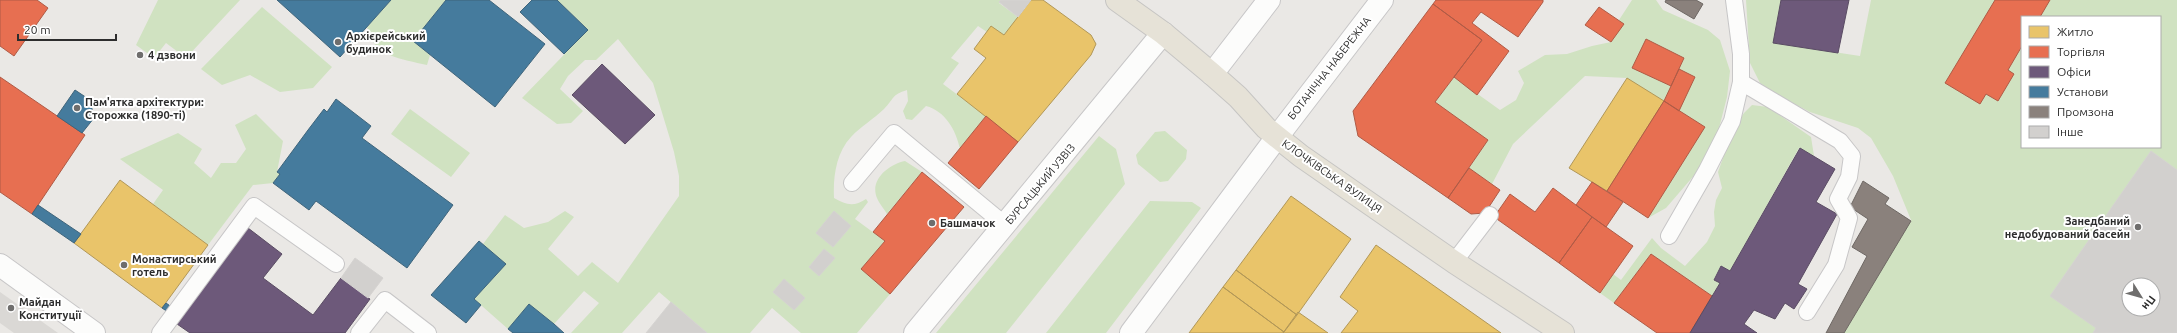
<svg xmlns="http://www.w3.org/2000/svg" width="2177" height="333" font-family="Ubuntu,sans-serif">
<rect width="100%" height="100%" fill="#eae8e5"/>
<path fill="#d0e2c1" fill-rule="evenodd" d="M158 0H240L186 58 166 43 154 58 136 45Z
M391 0H446L413 41 430 55 427 65C402 59 373 57 367 27Z
M557 0H1001L999 3 1018 17 1004 35 987 32 978 26 951 58 959 63 943 84 986 116 960 149C956 130 945 111 926 106L912 120 906 119 903 111 908 101 907 90C891 95 895 98 884 109 874 119 861 126 851 137 836 153 833 177 834 198 846 205 854 207 866 199L868 202 855 219 885 241 861 269 890 294 857 333H801L772 308 750 333H707L659 292 622 333H571L599 303 584 291 554 324 529 304 508 329 474 299 505 264 483 244 505 215 524 228 548 222 565 211 574 217 548 249 578 276 592 262 618 283 679 196V176L674 152 653 83 618 39 596 60H585L568 76 560 89 583 111 571 123 557 124 522 98 588 30Z
M1632 0H1656L1663 10 1708 30 1720 40 1730 71 1727 97 1718 132 1697 172 1666 208 1648 218 1704 127 1627 78 1585 76 1513 144 1492 184 1469 168 1488 140 1435 102 1454 77 1500 110 1516 100 1524 83 1518 71 1545 55 1567 54 1592 46 1611 42 1623 24 1619 20Z
M1746 0H1781L1774 43 1860 56 1871 0H2177V333H1844L1911 220 1893 176 1871 138 1858 128 1810 112 1777 95 1760 83 1750 63ZM2022 17H2160V147H2022ZM2129 285H2153V309H2129Z
M262 7 332 67 313 88 280 92 250 75 222 85 201 69Z
M1752 105 1768 107 1811 137 1814 156 1799 148 1730 271 1721 266 1714 279 1720 283 1712 296 1651 254 1614 303 1600 293 1613 274 1621 280 1652 238 1661 248 1685 266 1707 242 1715 226 1714 212 1716 200 1722 188 1718 172 1734 127 1744 113Z
M410 109 470 153 451 177 391 134Z
M256 114 283 141 277 172 280 174 273 183 253 185 208 245 153 204 163 190 120 159 178 133 202 149 194 163 211 178 221 163H236L246 149 235 125Z
M1165 131 1187 150 1186 159 1168 181 1160 182 1138 164 1136 155 1155 132Z
M1099 136 1116 149 1125 184 1006 333H936Z
M905 161 922 172 887 214C884 209 879 203 877 198 869 179 890 164 905 161Z
M1150 201 1192 202 1201 208 1106 333H1046Z"/>
<path fill="#dad8d5" d="M0 292 58 333H14L0 323Z"/>
<path fill="#e9c46a" stroke="#b19758" d="M1031 0H1043L1091 35 1096 44 1091 55 1018 142 957 94 986 58 974 49 991 26 1004 35Z
M1627 78 1664 101 1607 191 1569 168Z
M120 180 208 245 162 308 74 243Z
M1291 196 1351 239 1297 315 1236 270Z
M1376 245 1501 333H1341L1358 311 1340 297Z
M1236 270 1297 315 1284 332 1223 287Z
M1223 287 1284 332 1283 333H1189Z
M1298 312 1328 333H1283Z"/>
<path fill="#e76f51" stroke="#af5b46" d="M0 0H37L48 8 14 56 0 46Z
M1436 0H1543V2L1518 37 1481 12 1472 23 1509 51 1477 95 1454 77 1482 40 1433 4Z
M1995 0H2050L2040 17H2022V46L2008 70 2014 74 1998 101 1986 94 1980 104 1945 83Z
M1433 4 1482 40 1435 102 1488 140 1448 198 1358 136 1353 111Z
M1599 7 1624 24 1611 42 1585 25Z
M1646 39 1684 58 1671 86 1632 68Z
M1679 69 1695 77 1679 111 1664 101Z
M0 77 85 135 32 214 0 192Z
M1664 101 1705 127 1648 218 1607 191Z
M986 116 1018 142 979 189 948 163Z
M1469 168 1500 190 1485 213 1471 214 1448 198Z
M922 172 964 207 890 294 861 269 885 241 873 232Z
M1592 182 1623 202 1606 227 1576 205Z
M1553 188 1592 217 1559 263 1494 217 1510 194 1535 212Z
M1592 217 1633 246 1600 293 1559 263Z
M1651 254 1712 296 1690 333H1657L1614 303Z"/>
<path fill="#6d597a" stroke="#5a4c63" d="M1781 0H1849L1838 53 1773 43Z
M602 64 655 115 625 144 572 95Z
M1800 148 1835 169 1816 202 1837 214 1798 284 1807 289 1794 309 1785 303 1775 319 1754 310 1744 324 1757 333H1690L1720 283 1714 280 1721 266 1730 271Z
M248 228 282 254 263 278 313 315 341 278 370 299 345 333H190L177 324Z"/>
<path fill="#457b9d" stroke="#3e647b" d="M277 0H391L340 57Z
M446 0H489L545 44 495 107 413 41Z
M532 0H557L588 30 564 54 520 12Z
M75 90 90 100 94 118 82 133 57 116Z
M336 99 371 126 362 138 453 205 407 268 316 201 309 210 273 183 280 174 277 172 308 130 324 109 327 112Z
M38 205 81 234 74 243 32 214Z
M479 241 506 264 474 299 481 305 466 323 431 295Z
M166 303 173 308 168 312 162 308Z
M529 304 554 324 564 333H513L508 329Z"/>
<path fill="#8a817c" stroke="#6e6864" d="M1666 0H1696L1703 4 1694 19 1665 2Z
M1863 181 1889 198 1885 204 1911 221 1844 333H1826L1867 256 1852 247 1868 219 1850 207Z"/>
<path fill="#d2d0ce" stroke="#d5d3d1" fill-rule="evenodd" d="M1001 0H1031L1018 17 999 2Z
M2151 151 2177 170V333H2093L2096 328 2050 296ZM2129 285H2153V309H2129Z
M834 211 851 226 833 247 816 233Z
M824 249 835 258 819 276 809 267Z
M355 258 383 278 368 298 341 278Z
M784 279 805 298 794 310 773 292Z
M671 302 707 333H646Z"/>
<g fill="none" stroke-linecap="round" stroke-linejoin="round">
<defs>
<path id="lane" d="M1741 82 1840 141 1852 156 1849 177 1838 199 1849 218 1836 265 1807 312
M852 183 894 133 1005 225
M1669 236 1707 170 1732 121 1741 82V54L1734 0
M1454 262 1490 215
M160 333 254 206 336 264
M359 333 385 300 428 333"/>
<path id="street" d="M1277 137 1382 0"/>
<path id="secondary" d="M1212 74 1269 0
M0 265 94 333
M915 333 1163 33
M1131 333 1277 137"/>
<path id="primary" d="M1117 0 1163 33 1212 74 1238 97 1266 128 1301 156 1454 262 1563 333"/>
</defs>
<use href="#lane" stroke="#c7c6c7" stroke-width="18"/>
<use href="#street" stroke="#c7c6c7" stroke-width="24"/>
<use href="#secondary" stroke="#c7c6c7" stroke-width="24"/>
<use href="#primary" stroke="#c6c5c3" stroke-width="24"/>
<use href="#lane" stroke="#fcfcfb" stroke-width="16"/>
<use href="#street" stroke="#fcfcfb" stroke-width="22"/>
<use href="#secondary" stroke="#fcfcfb" stroke-width="22"/>
<use href="#primary" stroke="#e6e2d7" stroke-width="22"/>
</g>
<g fill="#6f6e6d" stroke="#fff" stroke-width="1.5">
<circle cx="338" cy="42" r="4"/>
<circle cx="140" cy="55" r="4"/>
<circle cx="77" cy="108" r="4"/>
<circle cx="932" cy="223" r="4"/>
<circle cx="2138" cy="227" r="4"/>
<circle cx="124" cy="265" r="4"/>
<circle cx="11" cy="308" r="4"/>
</g>
<g text-anchor="middle" dominant-baseline="central" stroke-width="4" stroke-linejoin="round" paint-order="stroke">
<g font-size="11" font-weight="bold" fill="#2d2d2d" stroke="#fff" text-anchor="start">
<text x="346" y="36">Архієрейський<tspan x="346" dy="13">будинок</tspan></text>
<text x="148" y="55">4 дзвони</text>
<text x="85" y="102">Пам'ятка архітектури:<tspan x="85" dy="13">Сторожка (1890-ті)</tspan></text>
<text x="2130" y="221" text-anchor="end">Занедбаний<tspan x="2130" dy="13">недобудований басейн</tspan></text>
<text x="940" y="223">Башмачок</text>
<text x="132" y="259">Монастирський<tspan x="132" dy="13">готель</tspan></text>
<text x="19" y="302">Майдан<tspan x="19" dy="13">Конституції</tspan></text>
</g>
<g font-size="11" fill="#2d2d2d" stroke="#fff">
<text transform="translate(1329 68) rotate(-52)">БОТАНІЧНА НАБЕРЕЖНА</text>
<text transform="translate(1332 176) rotate(35)">КЛОЧКІВСЬКА ВУЛИЦЯ</text>
<text transform="translate(1040 184) rotate(-50)">БУРСАЦЬКИЙ УЗВІЗ</text>
</g>
</g>
<rect x="2021" y="16" width="140" height="132" fill="#ffffff" stroke="#ababab"/>
<rect x="2029" y="26" width="20" height="12" fill="#e9c46a" stroke="#ababab"/>
<text x="2057" y="36" font-size="12" fill="#2d2d2d">Житло</text>
<rect x="2029" y="46" width="20" height="12" fill="#e76f51" stroke="#ababab"/>
<text x="2057" y="56" font-size="12" fill="#2d2d2d">Торгівля</text>
<rect x="2029" y="66" width="20" height="12" fill="#6d597a" stroke="#ababab"/>
<text x="2057" y="76" font-size="12" fill="#2d2d2d">Офіси</text>
<rect x="2029" y="86" width="20" height="12" fill="#457b9d" stroke="#ababab"/>
<text x="2057" y="96" font-size="12" fill="#2d2d2d">Установи</text>
<rect x="2029" y="106" width="20" height="12" fill="#8a817c" stroke="#ababab"/>
<text x="2057" y="116" font-size="12" fill="#2d2d2d">Промзона</text>
<rect x="2029" y="126" width="20" height="12" fill="#d2d0ce" stroke="#ababab"/>
<text x="2057" y="136" font-size="12" fill="#2d2d2d">Інше</text>
<g transform="translate(2141 297) rotate(127)"><circle r="19" fill="#ffffff" stroke="#ababab"/>
<path d="M0-3L7 15L0 10L-7 15Z" fill="#6f6e6d"/>
<text y="-6" font-size="11" font-weight="bold" text-anchor="middle" fill="#2d2d2d">Пн</text>
</g>
<path d="M18 34v6h98v-6" fill="none" stroke="#2d2d2d" stroke-width="2"/>
<text x="24" y="34" font-size="12" fill="#2d2d2d" stroke="#ffffff" stroke-width="3" paint-order="stroke">20 m</text>
</svg>
